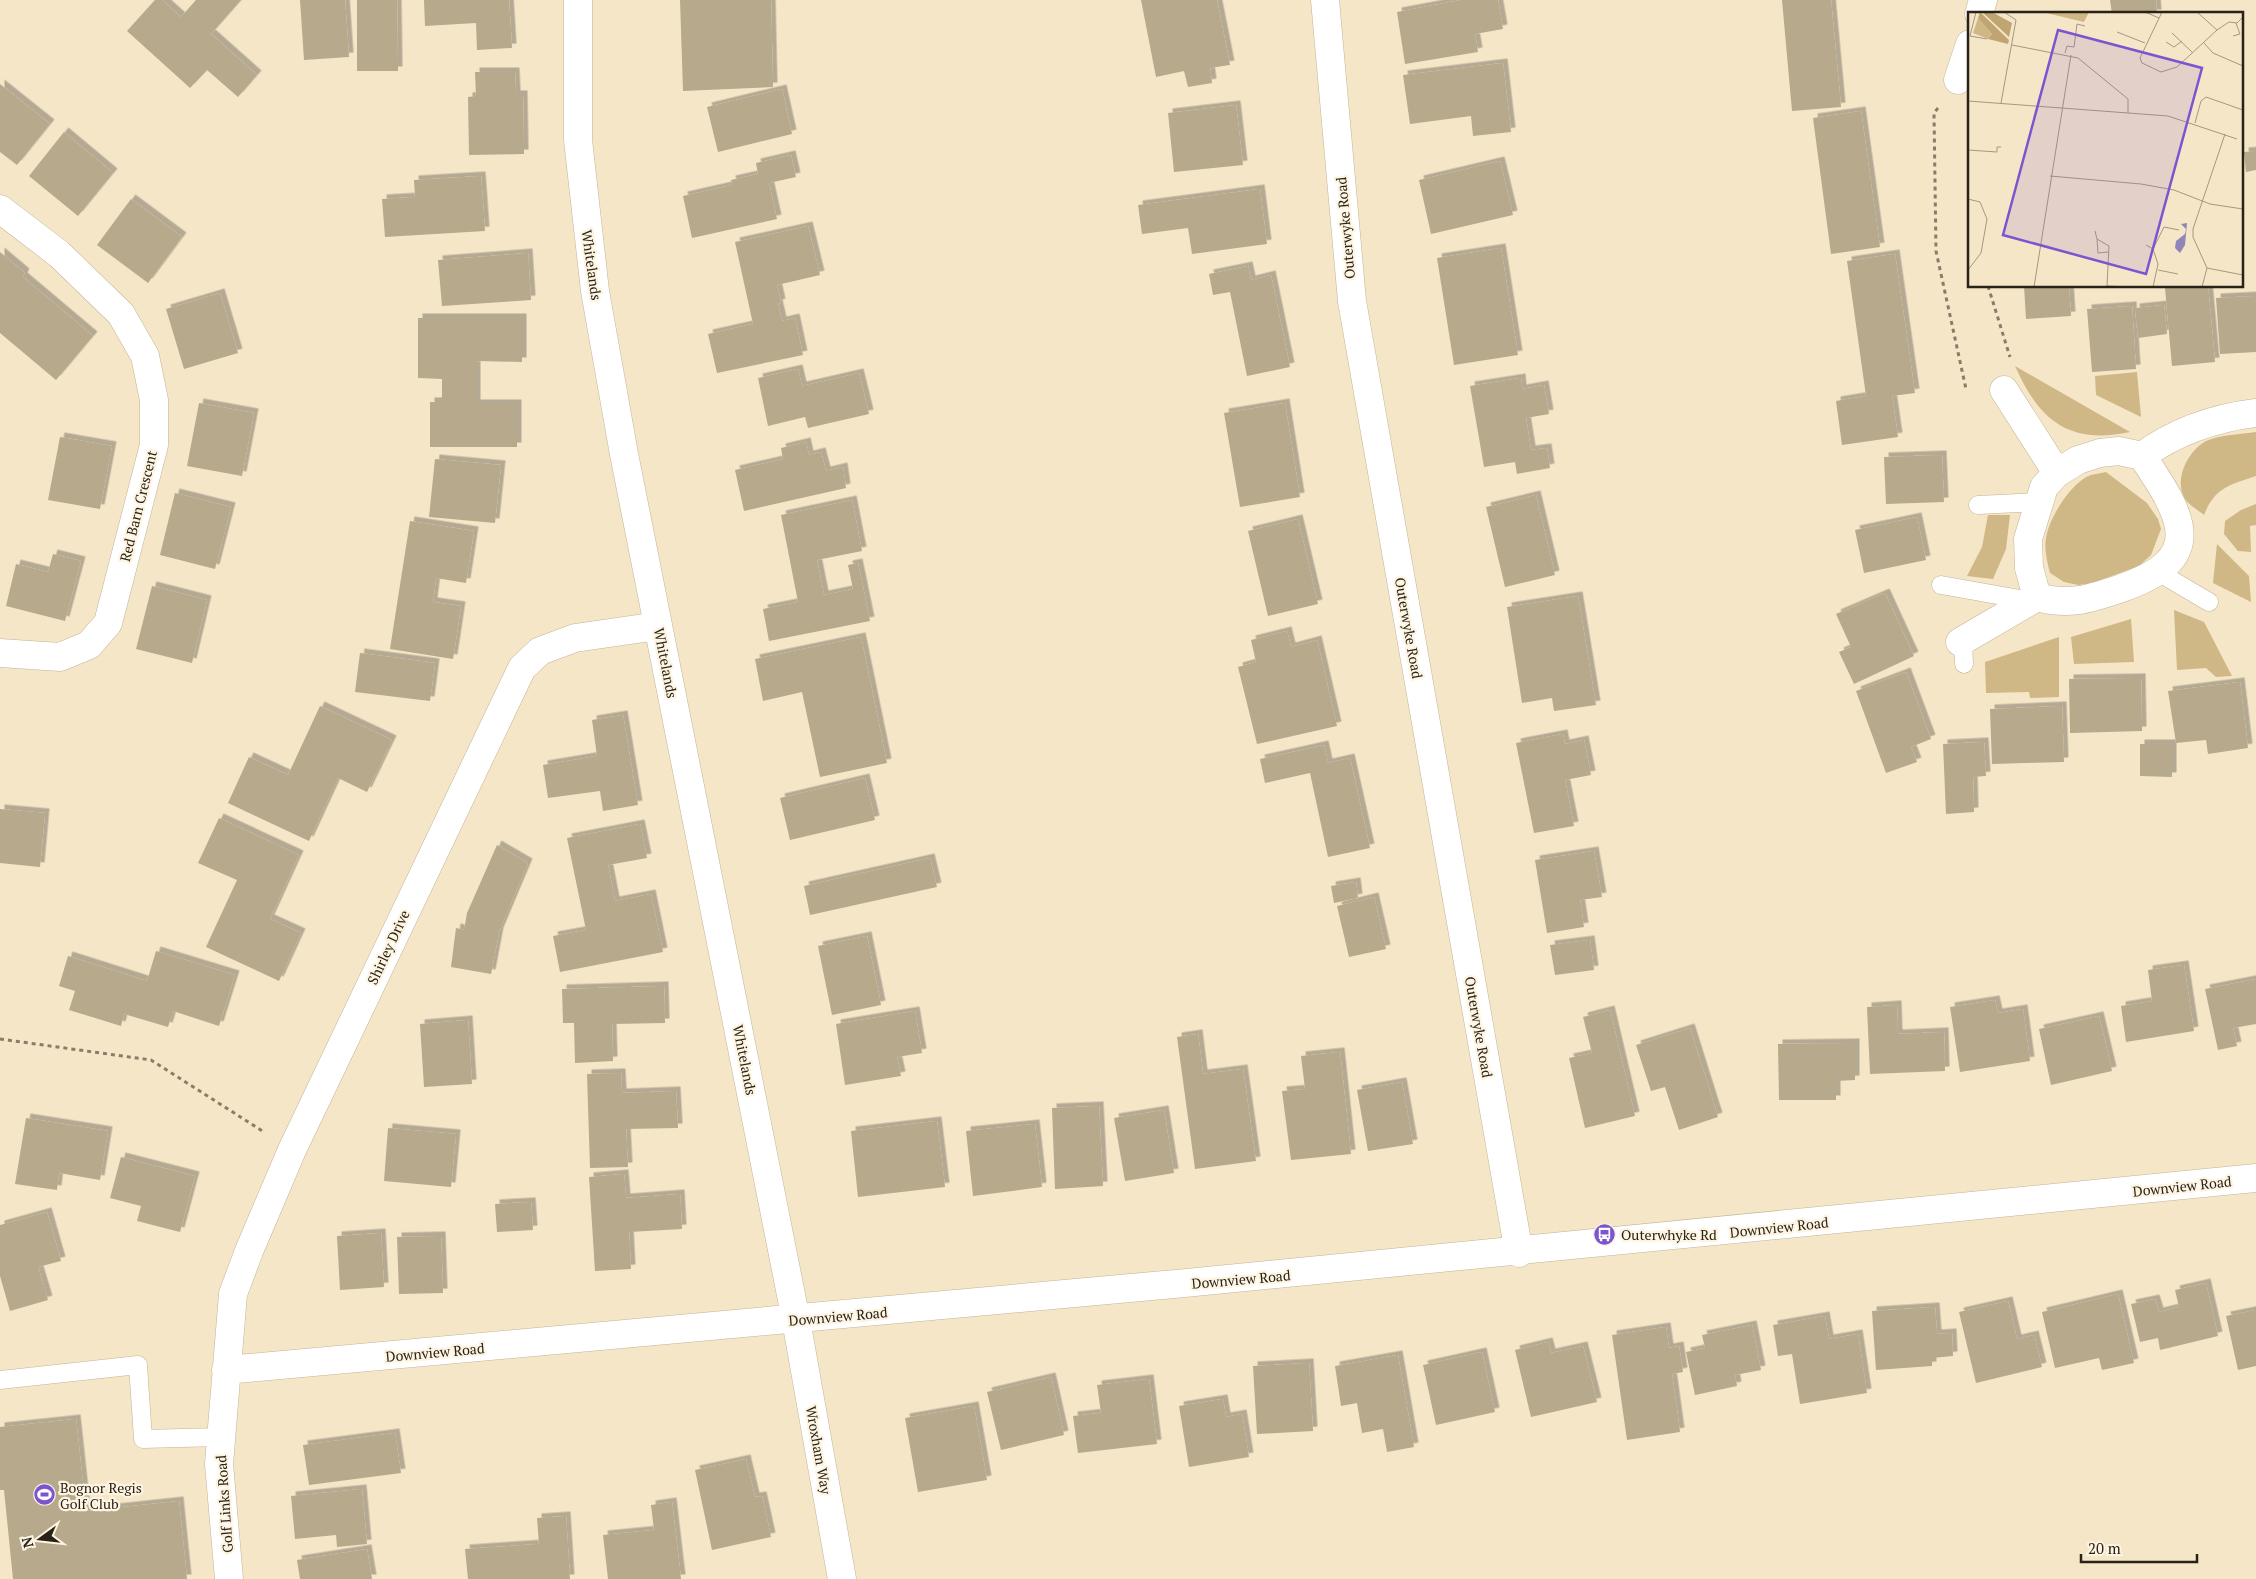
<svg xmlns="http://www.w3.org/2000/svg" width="2256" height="1579" font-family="'PT Serif',serif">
<defs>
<filter id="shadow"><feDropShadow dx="4.5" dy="-4.5" stdDeviation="0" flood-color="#0004"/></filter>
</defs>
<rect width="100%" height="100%" fill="#f6e6c8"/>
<path fill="#cfb786" d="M2015 366 2130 432C2068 445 2039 420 2015 366Z
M2137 372 2141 417 2096 395 2095 376Z
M2256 432V476C2230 485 2215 487 2204 515 2198 510 2187 504 2184 497 2174 478 2189 450 2206 441 2220 435 2241 434 2256 432Z
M2106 472 2147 503 2158 519 2161 529 2151 555 2139 566 2092 583 2078 585 2064 582 2050 573C2047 561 2044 550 2046 538 2049 518 2071 482 2091 475 2096 474 2101 473 2106 472Z
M2256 504V525L2250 526 2251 552 2238 551 2224 534 2225 521 2241 510Z
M1988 515H2010L2006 549 1993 579 1967 576 1982 547Z
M2217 544 2249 576 2251 602 2213 583Z
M2174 610 2204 622 2232 676 2216 677 2206 668 2177 670Z
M2131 619 2134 662 2074 664 2071 637Z
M2059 637V697L2030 698 2029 692 1986 693 1985 662Z"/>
<path fill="#b7a98b" filter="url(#shadow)" d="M155 0H162L181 17 196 0H241L211 34 257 75 238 97 207 70 190 88 127 31Z
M300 0H345L349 57 304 60Z
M357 0H397L398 71H357Z
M424 0H509L512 48 477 50 476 23 425 26Z
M680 0H771L773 87 683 91Z
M1141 0H1217L1230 65 1210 68 1212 83 1188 87 1184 71 1156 77Z
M1461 0H1498L1503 29 1475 34 1478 52 1405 64 1397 12Z
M1782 0H1831L1841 107 1792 111Z
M2110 0H2156L2157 14H2112Z
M1503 63 1511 132 1473 136 1471 116 1410 124 1403 75Z
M475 72H515L516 95H523L524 154 469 155 468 97 476 96Z
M0 84 50 124 17 165 0 152Z
M782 89 792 134 718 152 707 107Z
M1236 105 1243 165 1174 172 1168 113Z
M1861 111 1880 247 1831 254 1813 118Z
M64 132 113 173 78 216 29 176Z
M2256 151V170L2246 172 2244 152Z
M791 155 796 177 769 183 777 219 692 238 683 196 732 185 731 180 758 174 756 163Z
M1500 161 1513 215 1431 234 1419 180Z
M481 176 485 231 385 237 382 199 415 197 414 180Z
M1260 189 1267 244 1192 254 1188 228 1142 234 1138 205Z
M131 199 182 237 148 283 97 245Z
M808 226 820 275 777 285 781 303 778 304 782 321 795 318 803 355 717 373 708 334 753 324 735 242Z
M1501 248 1518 355 1454 365 1437 258Z
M0 252 25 273 23 277 93 336 56 380 0 333Z
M528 253 531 300 442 306 438 260Z
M1895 254 1915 393 1892 396 1898 437 1842 445 1836 401 1866 396 1847 261Z
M1248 266 1251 280 1271 275 1290 367 1247 376 1230 292 1213 295 1209 274Z
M2024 286H2069L2071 316 2026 319Z
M2183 286H2208L2215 362 2172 366 2165 288Z
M220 293 238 353 184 369 166 309Z
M2256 296V352L2220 354 2216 298Z
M2164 305 2167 334 2138 338 2135 308Z
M2132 306 2136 369 2092 372 2087 309Z
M418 318H522V362L476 361V404H517V447H430V402H442V379L418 378Z
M798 369 802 386 859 373 869 414 808 428 805 417 768 426 758 378Z
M1521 378 1522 389 1544 385 1549 414 1526 418 1531 450 1547 448 1550 468 1517 474 1515 462 1484 467 1470 386Z
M199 403 254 413 242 476 187 466Z
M1285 403 1300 497 1240 507 1224 413Z
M60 437 112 446 100 509 48 500Z
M806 442 809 455 821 452 826 471 843 467 846 488 744 511 735 470 783 459 781 448Z
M1942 455 1944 502 1886 504 1884 457Z
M435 459 501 465 495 523 429 517Z
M175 493 231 507 215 569 160 555Z
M1536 495 1555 575 1505 587 1486 507Z
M852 500 862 551 817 560 824 595 853 589 848 565 858 563 870 621 769 641 763 609 798 602 781 515Z
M1917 517 1926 560 1864 573 1855 530Z
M1298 519 1318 604 1268 616 1248 531Z
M410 521 474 531 466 583 436 578 433 602 461 606 453 659 390 649Z
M53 554 81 561 65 621 6 606 16 564 48 572Z
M152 586 207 600 192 663 136 649Z
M1885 593 1914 656 1854 684 1839 652 1851 647 1836 614Z
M1578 596 1596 705 1554 711 1552 698 1522 703 1507 607Z
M1287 631 1291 647 1317 640 1337 726 1257 744 1238 667 1256 662 1251 640Z
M861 637 887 763 820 777 802 692 763 701 755 659Z
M360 653 435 663 430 701 355 692Z
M1906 672 1931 739 1911 747 1917 762 1886 773 1856 691Z
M2141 678 2142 731 2070 733 2069 679Z
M2240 682 2248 748 2208 754 2206 740 2176 743 2168 691Z
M320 706 392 740 367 792 338 778 309 841 228 803 249 757 288 775Z
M2062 706 2064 762 1992 764 1990 709Z
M623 715 638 805 603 811 600 791 548 798 543 765 597 756 592 720Z
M1563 734 1565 744 1584 740 1591 775 1565 780 1574 826 1534 833 1516 743Z
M1984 742 1986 776 1973 777 1974 812 1946 814 1943 744Z
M2140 744H2172V777L2140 776Z
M1324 745 1328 763 1350 758 1370 848 1328 857 1310 773 1265 783 1260 759Z
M865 778 875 820 790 840 780 798Z
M0 809 45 813 40 867 0 863Z
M219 818 299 855 270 919 301 933 279 981 206 947 237 880 198 863Z
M640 824 647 858 608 865 615 901 651 894 663 952 560 972 553 936 586 930 567 838Z
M497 845 528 863 499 932 491 974 451 967 456 928 464 930 467 913Z
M1594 851 1602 897 1580 900 1584 927 1547 933 1535 860Z
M930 858 937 887 810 915 804 886Z
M1356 882 1358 898 1334 903 1331 886Z
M1374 897 1386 949 1349 957 1337 906Z
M867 936 881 1005 832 1015 818 946Z
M1590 940 1594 970 1555 975 1550 945Z
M156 951 235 975 219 1026 173 1011 168 1027 124 1014 121 1026 69 1010 75 991 59 986 68 956 147 981Z
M2184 965 2194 1031 2126 1042 2121 1006 2152 1001 2148 970Z
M2256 979V1024L2233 1028 2237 1046 2218 1050 2205 989Z
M664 986 665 1023 612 1024 613 1061 575 1063 574 1023H563L562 989Z
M1995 1000 1998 1013 2023 1009 2030 1061 1960 1072 1950 1007Z
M1897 1005 1898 1034 1944 1032 1945 1071 1870 1074 1867 1007Z
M1610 1010 1635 1116 1585 1128 1569 1058 1592 1053 1583 1017Z
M915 1011 922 1053 897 1057 901 1076 845 1085 836 1024Z
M2099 1016 2112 1071 2051 1085 2039 1029Z
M468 1020 472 1084 424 1087 420 1024Z
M1690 1028 1718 1117 1679 1130 1665 1087 1651 1091 1636 1045Z
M1198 1034 1203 1074 1243 1069 1256 1161 1195 1169 1177 1037Z
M1855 1043V1080L1836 1081V1100H1779L1778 1044Z
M1340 1052 1351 1154 1291 1160 1282 1091 1305 1089 1301 1056Z
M621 1073 622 1093 676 1091 678 1128 626 1129 628 1167 590 1168 587 1074Z
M1402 1082 1413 1144 1368 1151 1357 1090Z
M1099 1106 1103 1186 1055 1189 1052 1108Z
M1164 1110 1174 1173 1125 1181 1114 1118Z
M26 1118 108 1131 100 1180 59 1173 57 1190 15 1184Z
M937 1121 945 1187 858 1197 851 1131Z
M1035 1124 1042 1187 973 1196 966 1131Z
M388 1128 456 1134 451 1187 384 1181Z
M121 1157 195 1176 180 1232 137 1221 141 1206 110 1198Z
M624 1174 626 1198 680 1194 682 1229 629 1232 631 1269 595 1271 589 1177Z
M531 1202 533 1230 497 1232 495 1204Z
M47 1212 61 1261 38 1267 48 1300 10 1311 0 1276V1225Z
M381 1233 384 1287 340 1290 337 1236Z
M441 1236 443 1293 399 1294 397 1237Z
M2206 1283 2218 1336 2160 1350 2158 1338 2140 1342 2131 1304 2155 1299 2159 1312 2179 1307 2175 1290Z
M2118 1294 2134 1363 2102 1370 2099 1358 2055 1368 2042 1312Z
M2008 1301 2017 1339 2034 1335 2042 1367 1976 1383 1959 1312Z
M1935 1307 1937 1334 1952 1333 1953 1356 1932 1358V1366L1876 1370 1872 1311Z
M2256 1310V1366L2238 1370 2226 1316Z
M1825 1316 1829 1339 1858 1334 1867 1393 1800 1404 1792 1354 1778 1356 1773 1325Z
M1752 1325 1761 1370 1735 1375 1737 1386 1695 1395 1686 1352 1705 1348 1702 1335Z
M1666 1327 1669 1348 1679 1346 1683 1372 1672 1374 1680 1432 1627 1440 1612 1335Z
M1548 1342 1551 1353 1583 1346 1597 1402 1531 1417 1515 1350Z
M1482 1352 1495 1412 1436 1425 1423 1365Z
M1398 1355 1414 1447 1387 1452 1383 1429 1362 1433 1357 1403 1341 1406 1335 1366Z
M1309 1363 1313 1431 1257 1434 1253 1366Z
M1051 1377 1064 1435 1001 1450 987 1392Z
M1149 1379 1157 1444 1078 1453 1073 1416 1101 1413 1097 1385Z
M1223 1399 1226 1417 1242 1414 1249 1457 1189 1467 1179 1406Z
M974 1406 987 1480 918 1492 905 1418Z
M76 1419 86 1511 179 1501 187 1579H13L4 1490H0V1427Z
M395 1433 401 1473 309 1485 303 1445Z
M746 1459 755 1497 762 1496 771 1537 712 1550 695 1470Z
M362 1489 367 1544 337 1547 336 1535 295 1539 291 1496Z
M672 1502 681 1579H608L603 1535 654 1530 651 1505Z
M566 1516 570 1579H468L465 1549 539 1544 537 1518Z
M367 1549 372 1579H300L297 1560Z"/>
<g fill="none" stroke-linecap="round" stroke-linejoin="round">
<defs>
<path id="lane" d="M1978 505 2038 502
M2158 572 2209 602
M1941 585 2031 601
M1963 640 1964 664
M0 1380 138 1365 143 1439 221 1437"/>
<path id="street" d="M578 0V140L595 291 624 454 796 1320 842 1579
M1325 0 1352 301 1519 1253
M1979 14 1983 0
M1958 80 1970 44
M0 209 59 254 121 314 145 356 154 400V445L108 623 89 645 60 657 0 653
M2004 390 2057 473
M2037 597C2069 606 2089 599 2119 589 2208 559 2184 518 2142 456
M1960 642 2037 597 2029 568 2028 539 2044 487 2057 473 2078 460 2100 453 2119 451 2142 456C2175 432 2215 418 2256 413
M226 1370C903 1311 1580 1247 2256 1178
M229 1579 219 1464 233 1294 249 1251 292 1150 522 668 540 651 575 638 658 626"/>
</defs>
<use href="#lane" stroke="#c2b496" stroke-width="19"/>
<use href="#street" stroke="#c2b496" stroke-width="29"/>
<path stroke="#887d69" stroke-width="3" stroke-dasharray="4 4" stroke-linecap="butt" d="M1938 108 1934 113 1936 251 1966 389
M1970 206V215
M1988 286 2010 357
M0 1039 151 1060 264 1132"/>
<use href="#lane" stroke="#fff" stroke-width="18"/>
<use href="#street" stroke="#fff" stroke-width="28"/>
</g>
<defs>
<symbol id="bus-disc" viewBox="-11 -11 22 22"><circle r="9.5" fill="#7b55cf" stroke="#fef4e2"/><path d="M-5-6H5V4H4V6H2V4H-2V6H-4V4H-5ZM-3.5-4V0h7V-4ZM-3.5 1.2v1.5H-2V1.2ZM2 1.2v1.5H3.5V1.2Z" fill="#fff"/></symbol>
<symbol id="stadium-disc" viewBox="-11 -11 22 22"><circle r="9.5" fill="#7b55cf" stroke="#fef4e2"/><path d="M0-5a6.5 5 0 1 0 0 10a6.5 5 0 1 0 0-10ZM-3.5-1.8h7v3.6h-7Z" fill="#fff"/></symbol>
</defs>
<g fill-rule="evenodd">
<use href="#bus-disc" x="1592" y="1222" width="25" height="25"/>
<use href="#stadium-disc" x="32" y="1482" width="25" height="25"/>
</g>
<g text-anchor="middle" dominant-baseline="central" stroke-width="4.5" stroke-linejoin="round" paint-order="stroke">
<g font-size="14" fill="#282217" stroke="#fef4e2">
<text transform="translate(1345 228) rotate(-95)">Outerwyke Road</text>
<text transform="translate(592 265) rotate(82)">Whitelands</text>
<text transform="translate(138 506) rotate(-76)">Red Barn Crescent</text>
<text transform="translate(1409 628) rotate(80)">Outerwyke Road</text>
<text transform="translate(666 663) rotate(79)">Whitelands</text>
<text transform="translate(388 947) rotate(-65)">Shirley Drive</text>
<text transform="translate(1479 1027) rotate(80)">Outerwyke Road</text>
<text transform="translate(745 1060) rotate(79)">Whitelands</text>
<text transform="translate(2182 1186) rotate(-6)">Downview Road</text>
<text transform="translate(1779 1227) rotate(-6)">Downview Road</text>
<text transform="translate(1241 1279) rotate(-5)">Downview Road</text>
<text transform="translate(838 1316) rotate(-5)">Downview Road</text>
<text transform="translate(435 1352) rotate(-5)">Downview Road</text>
<text transform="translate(819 1450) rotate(80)">Wroxham Way</text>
<text transform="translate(224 1504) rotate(-94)">Golf Links Road</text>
</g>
<g font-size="14" fill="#282217" stroke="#fef4e2" text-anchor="start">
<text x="1621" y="1234">Outerwhyke Rd</text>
<text x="60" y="1487">Bognor Regis<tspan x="60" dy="16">Golf Club</tspan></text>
</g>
</g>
<g transform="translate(1968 12)">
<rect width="275" height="275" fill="#f6e6c8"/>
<path d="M74 0H121L116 10ZM10 6 24 22 20 27 5 21Z" fill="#cfb786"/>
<path d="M12 0 41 28 40 32 20 27 24 22 10 6ZM14 0H24L44 11 41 25Z" fill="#bea572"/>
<path d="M219 211 217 233 212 241 207 236 208 229 217 222 218 217 213 212Z" fill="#8f85b6"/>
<path fill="none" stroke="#a49881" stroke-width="1" d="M8 0 2 24 19 27M177 0 191 6M194 0 172 46 174 51 193 60 209 55 249 18 261 10 269 11 275 5M229 0 249 18M149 20 177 31M204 21 225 41M265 24 272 22 268 11M198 30 206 35 214 29M236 31 245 41 275 54M44 33 110 46 160 87V101M97 41 99 34 106 35 109 12 117 14M0 89 200 104 269 127M33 91 48 8 36 0M227 111 233 89 238 85 275 98M0 138 29 140V135H33M82 164 173 172 206 178 242 192 275 197M0 187 12 190 19 207 13 241 0 258M127 219 129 227 141 234 139 274M129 227 130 241 140 240M178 233 185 237 190 252 185 275M185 237 196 215 211 218M239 256 275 263M190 258 210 262M139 274 160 275M66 275 103 43M234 275 239 256 225 225V217L257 122"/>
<path fill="#7b55cf" fill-opacity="0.15" stroke="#7b55cf" stroke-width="2.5" d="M90 18 234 56 178 262 35 223Z"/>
<rect width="275" height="275" fill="none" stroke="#282217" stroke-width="2.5"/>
</g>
<g transform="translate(40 1539) rotate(255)" stroke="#fef4e2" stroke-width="4" paint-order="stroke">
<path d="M0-4L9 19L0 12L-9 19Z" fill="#282217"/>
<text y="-8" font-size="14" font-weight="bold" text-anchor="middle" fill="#282217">N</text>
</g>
<path d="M2081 1554v8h116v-8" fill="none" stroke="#282217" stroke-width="2.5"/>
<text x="2088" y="1554" font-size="15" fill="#282217" stroke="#fef4e2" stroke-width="4" paint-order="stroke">20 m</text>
</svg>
